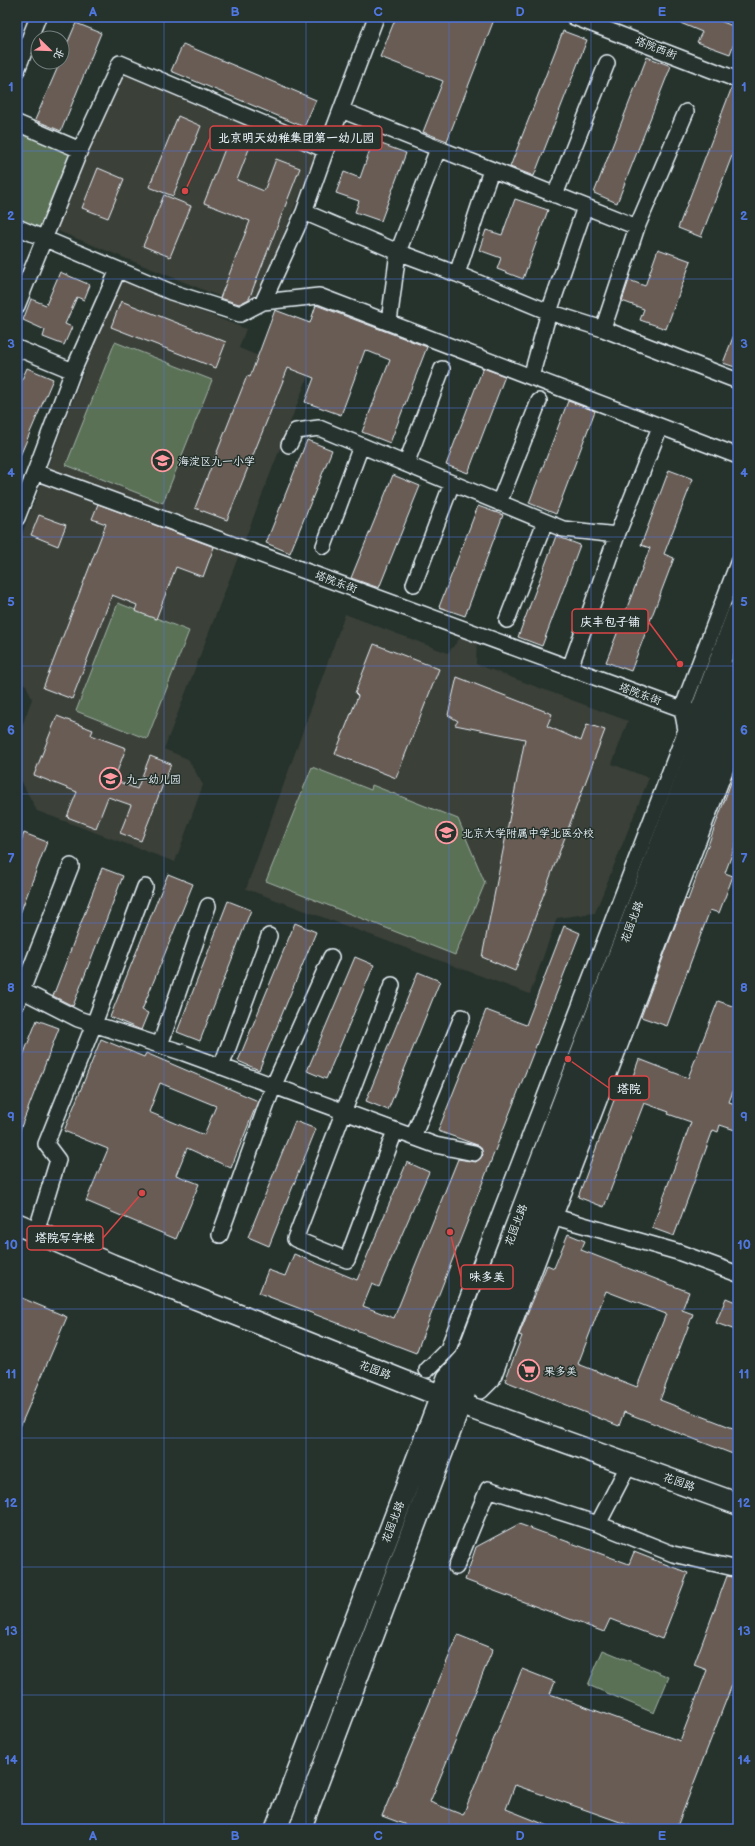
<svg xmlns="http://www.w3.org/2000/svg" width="755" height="1846" font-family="'Balsamiq Sans','LXGW WenKai TC',sans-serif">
<rect width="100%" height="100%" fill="#26332d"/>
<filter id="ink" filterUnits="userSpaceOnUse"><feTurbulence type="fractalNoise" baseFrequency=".025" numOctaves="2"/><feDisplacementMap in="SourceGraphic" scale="8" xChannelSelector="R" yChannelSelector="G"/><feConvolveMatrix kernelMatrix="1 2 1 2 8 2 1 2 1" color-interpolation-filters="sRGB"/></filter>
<g filter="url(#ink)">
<path fill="#3a3f39" d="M117 71 317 152 253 310 53 229Z
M119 279 246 329 239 348 308 376 164 749 188 759 203 785 175 862 37 811 17 773V739L32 699 26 685 17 681V547Z
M345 614 448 653 463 634 477 639 476 664 628 721 612 764 649 778 595 913 557 918 530 994 246 889Z"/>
<path fill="#5a7156" stroke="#a1b1a7" d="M17 114 77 139 36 237 17 229Z
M115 342 212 380 163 503 66 465Z
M118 603 189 631 147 739 76 711Z
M312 767 371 790 372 785 458 819 485 883 455 955 266 881Z
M603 1650 669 1677 654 1713 588 1685Z"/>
<path fill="#685c55" stroke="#e8f1f8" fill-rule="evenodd" d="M396 17H495L447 141 423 132 443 81 380 57Z
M666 17H710L738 28V33L730 54 697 42 702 32Z
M76 23 101 33 61 131 35 120 60 62H62V56Z
M563 31 587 40 534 176 510 167Z
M183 44 316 100 304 127 171 71Z
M647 57 671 66 617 203 594 193Z
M732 87 738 89V140L701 237 678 228Z
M178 116 201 126 173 196 149 187Z
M228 141 249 149 237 180 264 191 276 159 300 168 249 299 239 304 220 298 250 221 204 203Z
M373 141 406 153 381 221 355 212 359 201 336 193 344 172 360 178Z
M98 168 124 179 108 218 82 208Z
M164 195 191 206 170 257 143 246Z
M515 199 548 210 523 279 497 269 501 258 479 250 486 230 502 235Z
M658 249 691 261 666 329 640 320 644 309 622 301 629 280 645 286Z
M60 272 90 285 84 300 77 297 65 324 72 327 64 345 43 337 45 330 23 320 31 299 46 305Z
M121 301 226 342 216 368 111 327Z
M316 305 427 347 390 443 362 432 390 360 365 350 341 415 305 402 314 378 288 368 227 520 195 508 247 376 250 377 275 310 310 323Z
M737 327 738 328V368L723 363Z
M27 368 53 379 17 463V391Z
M483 368 505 376 468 473 446 465Z
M568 401 595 411 556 514 529 503Z
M307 440 332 450 290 553 266 543Z
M669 470 693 479 664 554 674 558 631 671 606 662 650 548 641 545Z
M393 475 420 486 379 588 351 578Z
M98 504 214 547 203 577 176 567 156 619 135 611 137 605 112 595 72 699 43 688 106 524 92 519Z
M478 506 503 515 465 616 439 607Z
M39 515 66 525 58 546 31 535Z
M556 536 580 545 542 646 518 637Z
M374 644 439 669 396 778 335 754 358 696 355 693Z
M457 677 552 714 547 726 581 741 587 724 605 730 515 971 482 957 525 739 455 725 458 721 448 715Z
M57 716 93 730 91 735 126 748 114 780 137 789 150 756 171 764 141 841 120 833 131 805 108 797 96 828 67 817 77 792 34 775Z
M737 766 738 838 725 873 733 876 719 913 710 910 667 1026 641 1017 685 899 688 900Z
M24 833 47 842 18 919 17 851Z
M102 868 123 876 73 1006 53 996Z
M168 874 193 884 142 1010 148 1013 141 1030 110 1017Z
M228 901 251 910 200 1041 177 1032Z
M295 923 316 932 259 1070 238 1061Z
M564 926 580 933 416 1353 259 1293 268 1270 285 1276 294 1254 357 1280 407 1162 429 1172 379 1287 372 1284 363 1306 394 1318 458 1159 476 1162 483 1155 480 1146 438 1131 486 1010 526 1025Z
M355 957 374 965 326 1079 307 1071Z
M418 972 440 981 388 1110 366 1101Z
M718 1001 738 1008V1078L729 1102 738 1105V1131L720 1125 718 1132 713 1130 674 1236 652 1228 691 1122 668 1114 669 1112 644 1103 604 1207 578 1197 617 1092 626 1096 639 1059 688 1078Z
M37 1020 59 1028 18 1135 17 1071Z
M101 1039 144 1057 146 1053 258 1101 231 1168 187 1148 176 1175 199 1184 176 1239 86 1201 108 1149 64 1131ZM160 1083 216 1106 204 1135 149 1112Z
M295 1121 316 1129 269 1246 248 1237Z
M568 1234 585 1241 581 1250 689 1292 682 1310 693 1314 660 1400 738 1430V1456L624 1412 619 1426 505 1381 522 1336 519 1335 547 1265 554 1268ZM606 1291 666 1314 637 1387 578 1364Z
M17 1296 67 1317 17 1434Z
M726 1298 738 1303V1331L716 1323Z
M519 1524 629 1564 634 1552 688 1573 662 1639 610 1619 604 1632 465 1580 476 1547Z
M727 1576 738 1578V1681L734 1680 676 1829H640L515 1785 506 1809 556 1829H417L382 1816 458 1635 493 1649 430 1802 463 1815 522 1669 555 1682 550 1694 680 1741 707 1670 694 1665Z"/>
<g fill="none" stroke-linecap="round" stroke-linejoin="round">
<defs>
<path id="street" d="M574 17 738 80
M17 70 38 17
M341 110 637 227 603 329
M17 123 80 150 17 306
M80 150 120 63 326 150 304 212
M326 150 376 17
M555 195 607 63
M17 227 171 292 240 314 263 302 304 212 398 252 457 274 549 312 603 329 738 381
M637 227 686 112
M457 274 491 170
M263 302 319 296 738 456
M389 322 398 252 438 149
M17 348 73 371 35 472
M73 371 118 270
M531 377 549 312 585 207
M289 445 296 431 319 428 563 529 617 535
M406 464 442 369
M499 503 539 401
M17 518 35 472 682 709 738 724
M324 546 361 446
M414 584 452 483
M507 620 545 522
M570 668 617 535 660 427
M392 985 295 1239 347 1260 395 1131
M17 988 78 1019 184 1053 435 1145 474 1153
M17 1003 71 866
M160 1045 208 906
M221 1067 269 936
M413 1137 462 1017
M547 1210 555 1217 678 1252 738 1274
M36 1232 58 1160 46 1144 94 1024 145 887
M220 1235 273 1087 331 957
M427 1370 448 1349 686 730 682 709 738 563
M481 1391 492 1380 737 739 732 722 738 707
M629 1464 598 1524 673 1554 738 1569
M456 1567 488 1489 598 1524"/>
<path id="secondary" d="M17 1224 112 1265 474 1409 738 1504
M276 1829 448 1378 466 1358 703 734 700 714 738 613
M300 1829 467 1386 484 1362 721 740 718 719 738 670"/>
</defs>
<use href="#street" stroke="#e8f1f8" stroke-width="18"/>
<use href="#secondary" stroke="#e8f1f8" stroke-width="24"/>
<use href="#street" stroke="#26332d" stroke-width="15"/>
<use href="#secondary" stroke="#26332d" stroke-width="21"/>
</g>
</g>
<path fill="none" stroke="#5077e0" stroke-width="1" stroke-opacity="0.55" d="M164 17V1829M306 17V1829M449 17V1829M591 17V1829M17 151H738M17 279H738M17 408H738M17 537H738M17 666H738M17 794H738M17 923H738M17 1052H738M17 1180H738M17 1309H738M17 1438H738M17 1567H738M17 1695H738"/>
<defs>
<symbol id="school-ring" viewBox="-11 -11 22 22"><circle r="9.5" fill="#26332d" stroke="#ff9aa2" stroke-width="1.5"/><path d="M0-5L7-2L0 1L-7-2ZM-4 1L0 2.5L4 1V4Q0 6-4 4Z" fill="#ff9aa2"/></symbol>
<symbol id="supermarket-ring" viewBox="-11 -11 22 22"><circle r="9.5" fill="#26332d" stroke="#ff9aa2" stroke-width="1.5"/><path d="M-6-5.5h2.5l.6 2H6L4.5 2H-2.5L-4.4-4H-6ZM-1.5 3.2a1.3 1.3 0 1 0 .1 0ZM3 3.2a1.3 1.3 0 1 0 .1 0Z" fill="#ff9aa2"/></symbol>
</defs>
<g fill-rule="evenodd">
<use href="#school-ring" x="150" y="448" width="25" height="25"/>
<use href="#school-ring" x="98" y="766" width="25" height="25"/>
<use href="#school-ring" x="434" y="820" width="25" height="25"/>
<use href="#supermarket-ring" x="516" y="1358" width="25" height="25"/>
</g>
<g text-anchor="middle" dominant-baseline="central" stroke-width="3" stroke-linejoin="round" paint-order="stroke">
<g font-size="11" fill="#e8f1f8" stroke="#26332d">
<text transform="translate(656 48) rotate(21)">塔院西街</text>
<text transform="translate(336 582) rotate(20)">塔院东街</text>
<text transform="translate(640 694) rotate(20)">塔院东街</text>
<text transform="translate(632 922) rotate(-69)">花园北路</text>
<text transform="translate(516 1225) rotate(-69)">花园北路</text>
<text transform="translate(375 1370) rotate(21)">花园路</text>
<text transform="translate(679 1482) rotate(20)">花园路</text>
<text transform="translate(393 1522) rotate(-69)">花园北路</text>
</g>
<g font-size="11" fill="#e8f1f8" stroke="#26332d" text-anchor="start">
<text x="178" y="461">海淀区九一小学</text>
<text x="126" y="779">九一幼儿园</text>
<text x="462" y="833">北京大学附属中学北医分校</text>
<text x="544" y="1371">果多美</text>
</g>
</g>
<path fill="none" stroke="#d94647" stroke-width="1.5" d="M185 191L210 138M680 664L648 621M568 1059L609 1088M142 1193L103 1238M450 1232L461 1277"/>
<g fill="#d94647" stroke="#26332d" stroke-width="1.5">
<circle cx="185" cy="191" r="4"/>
<circle cx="680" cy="664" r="4"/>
<circle cx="568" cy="1059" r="4"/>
<circle cx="142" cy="1193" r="4"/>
<circle cx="450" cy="1232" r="4"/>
</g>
<g fill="#26332d" stroke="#d94647" stroke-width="1.5">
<rect x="210" y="126" width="172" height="24" rx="4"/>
<rect x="572" y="609" width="76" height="24" rx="4"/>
<rect x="609" y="1076" width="40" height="24" rx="4"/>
<rect x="27" y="1226" width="76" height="24" rx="4"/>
<rect x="461" y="1265" width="52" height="24" rx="4"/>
</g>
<g font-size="12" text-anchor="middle" font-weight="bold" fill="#e8f1f8">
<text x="296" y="142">北京明天幼稚集团第一幼儿园</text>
<text x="610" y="626">庆丰包子铺</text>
<text x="629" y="1093">塔院</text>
<text x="65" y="1242">塔院写字楼</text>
<text x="487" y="1281">味多美</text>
</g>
<rect width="755" height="1846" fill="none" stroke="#26332d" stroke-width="44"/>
<g transform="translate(50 50) rotate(113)"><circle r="19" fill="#26332d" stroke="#747f7e"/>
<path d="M0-3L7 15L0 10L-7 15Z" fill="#ff9aa2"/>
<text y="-6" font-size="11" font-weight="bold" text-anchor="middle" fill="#e8f1f8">北</text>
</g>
<rect x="22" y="22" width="711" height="1802" fill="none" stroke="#5077e0" stroke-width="1.5"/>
<g font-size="13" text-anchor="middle" font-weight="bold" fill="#5077e0">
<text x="93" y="16">A</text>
<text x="235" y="16">B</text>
<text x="378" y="16">C</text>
<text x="520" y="16">D</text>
<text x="662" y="16">E</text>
<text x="11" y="91">1</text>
<text x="744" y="91">1</text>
<text x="11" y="220">2</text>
<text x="744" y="220">2</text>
<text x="11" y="348">3</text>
<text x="744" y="348">3</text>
<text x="11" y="477">4</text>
<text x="744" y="477">4</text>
<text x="11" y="606">5</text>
<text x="744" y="606">5</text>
<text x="11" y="734">6</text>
<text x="744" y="734">6</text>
<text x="11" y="863">7</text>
<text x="744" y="863">7</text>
<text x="11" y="992">8</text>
<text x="744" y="992">8</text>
<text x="11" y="1121">9</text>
<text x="744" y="1121">9</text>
<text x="11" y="1249">10</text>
<text x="744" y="1249">10</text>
<text x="11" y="1378">11</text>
<text x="744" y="1378">11</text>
<text x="11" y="1507">12</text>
<text x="744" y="1507">12</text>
<text x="11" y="1635">13</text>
<text x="744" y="1635">13</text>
<text x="11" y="1764">14</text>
<text x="744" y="1764">14</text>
<text x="93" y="1840">A</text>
<text x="235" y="1840">B</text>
<text x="378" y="1840">C</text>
<text x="520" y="1840">D</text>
<text x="662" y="1840">E</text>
</g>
</svg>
